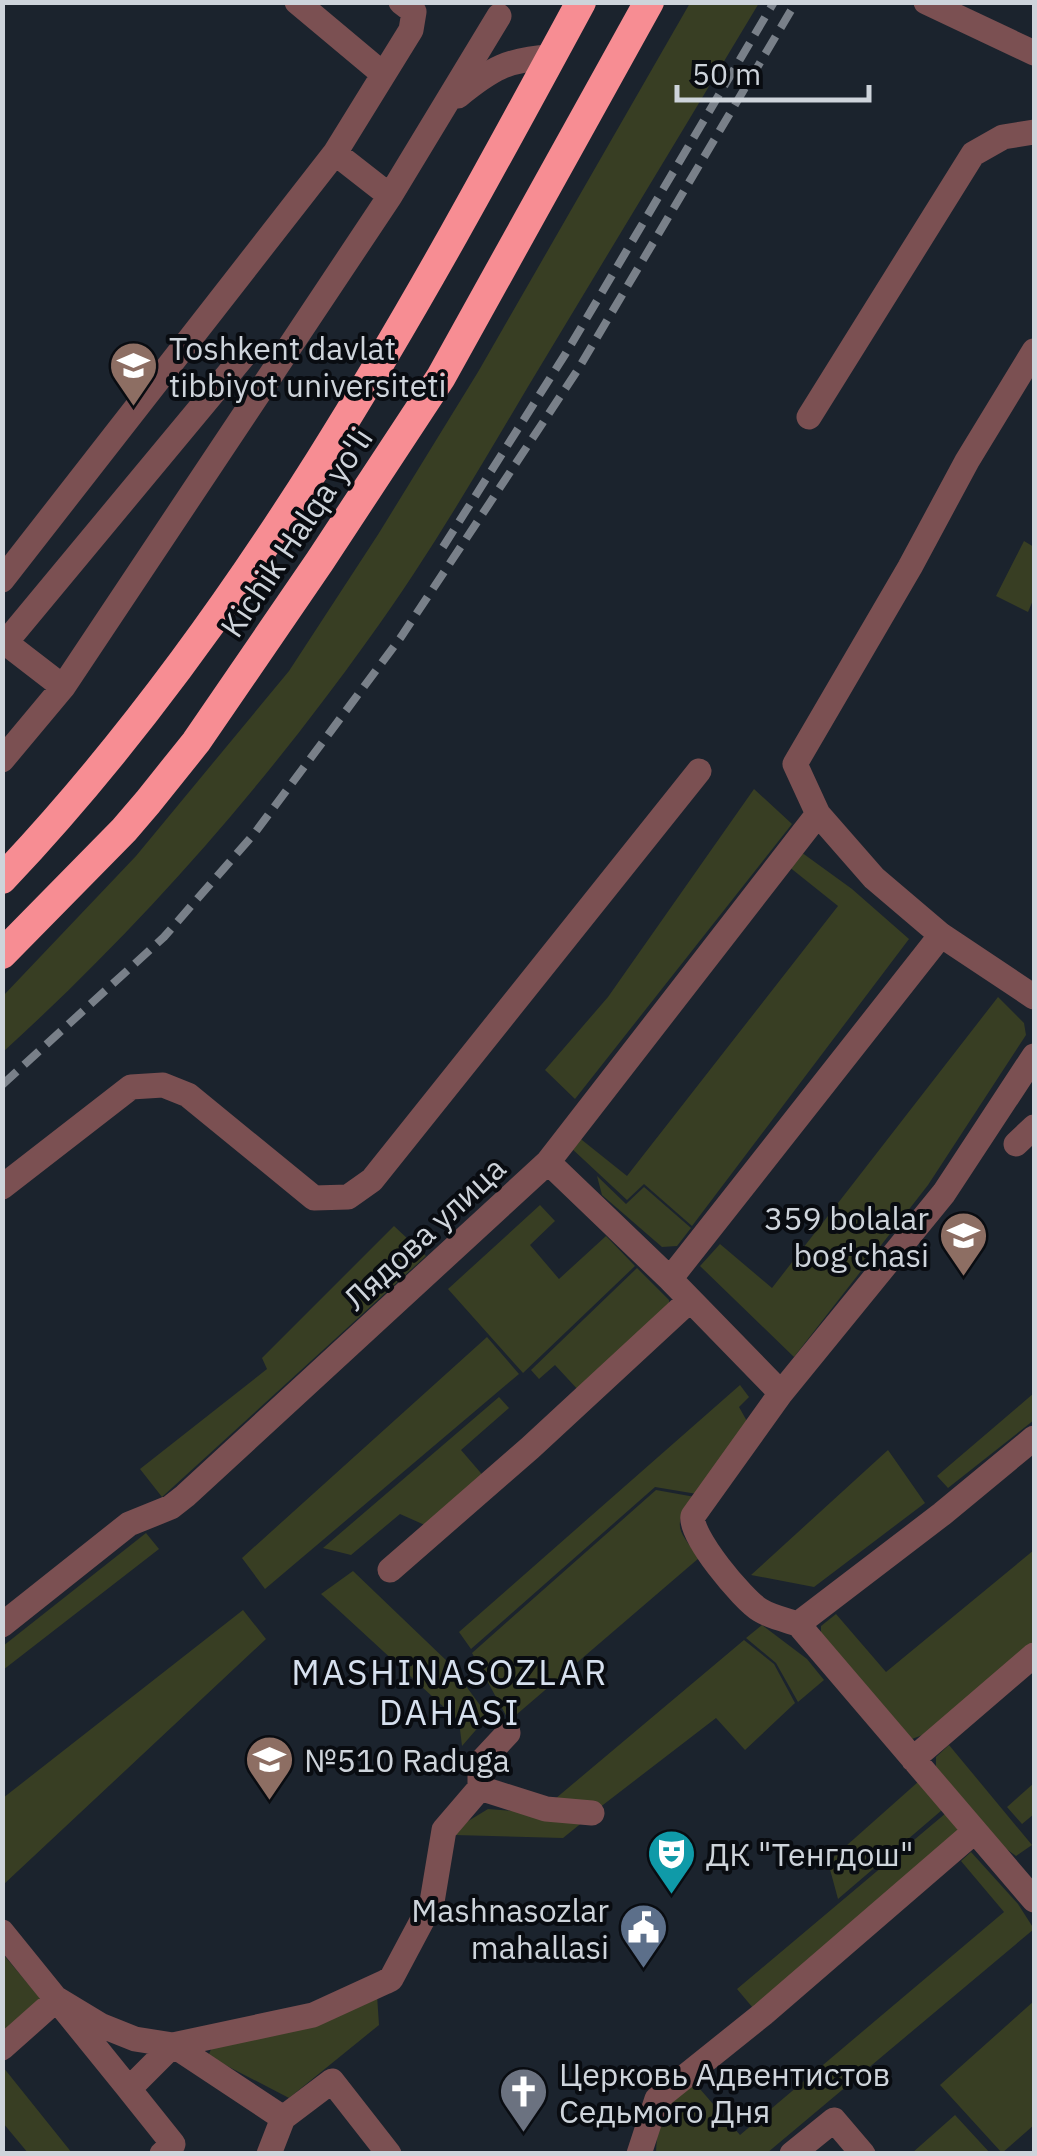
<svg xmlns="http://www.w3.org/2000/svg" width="1037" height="2156" font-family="'IBM Plex Sans',sans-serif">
<rect width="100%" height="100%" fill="#1b232d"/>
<path fill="#383e23" d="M690 3H759C683 130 606 257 529 385 478 471 427 559 368 640 260 791 140 927 3 1052V996L136 856 289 671 379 533 478 372Z
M1024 541 1034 547V598L1028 612 996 596Z
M754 789 792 824 575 1099 545 1070 608 997Z
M801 852 852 889 909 939 692 1226 644 1184 627 1200 569 1146 577 1136 627 1176 838 906 788 866Z
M998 997 1024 1023 1026 1035 928 1185 794 1357 700 1266 720 1244 772 1288Z
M597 1176 626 1204 644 1187 691 1228 677 1246 662 1247 602 1195Z
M540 1205 555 1221 530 1245 559 1279 606 1236 635 1266 523 1373 448 1289Z
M394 1226 426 1256 162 1497 140 1469 267 1369 262 1358Z
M637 1268 669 1300V1310L580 1392 555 1365 539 1379 531 1370Z
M487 1337 519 1374 265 1589 242 1558Z
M740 1385 749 1397 739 1407 748 1423 697 1494 655 1487 471 1649 459 1632Z
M1034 1393V1420L948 1488 937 1476Z
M499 1397 509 1408 461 1450 486 1479 427 1526 400 1514 351 1555 323 1548Z
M888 1450 925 1503 814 1587 751 1575Z
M656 1490 695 1497C670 1526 679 1530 699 1558L509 1721 472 1653Z
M146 1533 159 1549 3 1670V1646Z
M1034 1550V1643L925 1734 912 1739 821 1633V1626L836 1614 886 1672Z
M353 1571 449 1663 488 1716 462 1746 459 1721 321 1594Z
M243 1610 266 1639 3 1885V1798Z
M762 1625 807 1659 824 1680 798 1702 776 1663 746 1638Z
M744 1640 774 1664 795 1703 745 1750 716 1718 599 1808 549 1804Z
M949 1745 1032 1845 1016 1856 1005 1848 936 1767V1757Z
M918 1782 942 1810 838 1899 828 1862Z
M1034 1783V1814L1022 1824 1007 1807Z
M488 1809 589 1817 563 1838 454 1835 460 1826Z
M946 1813 962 1832 753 2008 737 1989Z
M971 1852 1018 1904 1034 1929 767 2153 656 2154C658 2112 664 2109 693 2081L740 2135 1004 1912 961 1861Z
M2 1953 42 2000 2 2034Z
M377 1995 379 2025 289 2098 208 2056 214 2043Z
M1034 2001V2125L1002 2153 940 2085Z
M3 2067 72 2153H28L3 2123Z
M955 2115 990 2153H912Z"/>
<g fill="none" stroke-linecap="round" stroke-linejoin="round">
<path stroke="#7b5052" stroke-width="25" d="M297 2 383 74
M926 2 1034 53
M458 96C491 69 508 59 551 57
M335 153 390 196
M1034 351 967 461 910 567 795 764 818 814 874 878 941 935 1034 997
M809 417 973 154 1003 137 1034 132
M2 580 335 153 411 30 414 12 401 2
M2 640 63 687
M6 642 246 353
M2 760 63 687 390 196 499 16
M1016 1144 1034 1127
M548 1162 670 1279 781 1393 693 1516C688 1534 743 1600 760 1610 771 1617 786 1620 798 1624L1034 1900
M2 1187 131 1087 163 1085 188 1095 314 1198 348 1197 372 1180 699 771
M670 1279 941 935
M781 1393 944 1193 1034 1056
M390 1570 530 1448 690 1300
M798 1624 942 1514 1034 1438
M2 1625 129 1524 171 1507 185 1496 548 1162 818 814
M913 1759 1034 1655
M480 1788 546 1809 592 1813
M2 1932 129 2089 173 2045 283 2118 332 2081 389 2154
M2 2048 57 1999 100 2025 135 2039 173 2045 313 2015 385 1982 391 1979 432 1902 444 1830 480 1788V1763L508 1733
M129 2089 173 2144 162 2154
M269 2154 283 2118
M639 2154 657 2099 763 2014 975 1831
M792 2154 834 2120 863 2154"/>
<path stroke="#f78d93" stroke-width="30" d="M2 879C245 623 414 311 581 2
M2 954 124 830 148 802 196 742 320 561 441 377 649 2"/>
<path stroke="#798089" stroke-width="8" stroke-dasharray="20 10" stroke-linecap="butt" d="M443 547 566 353 774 2
M2 1085 164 937 254 834 401 637 577 371 796 2"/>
</g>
<defs>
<symbol id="university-pin" viewBox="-11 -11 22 30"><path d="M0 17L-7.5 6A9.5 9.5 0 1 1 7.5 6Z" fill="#8d6e63" stroke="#090c11"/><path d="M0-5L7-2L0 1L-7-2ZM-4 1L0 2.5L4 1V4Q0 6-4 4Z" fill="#fff"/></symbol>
<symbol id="school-pin" viewBox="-11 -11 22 30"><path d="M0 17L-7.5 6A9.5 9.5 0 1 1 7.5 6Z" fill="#8d6e63" stroke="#090c11"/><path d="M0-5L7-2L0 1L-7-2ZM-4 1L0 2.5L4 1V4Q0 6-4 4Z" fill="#fff"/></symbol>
<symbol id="theatre-pin" viewBox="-11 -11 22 30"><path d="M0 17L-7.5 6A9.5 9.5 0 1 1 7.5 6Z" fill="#0f9aa8" stroke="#090c11"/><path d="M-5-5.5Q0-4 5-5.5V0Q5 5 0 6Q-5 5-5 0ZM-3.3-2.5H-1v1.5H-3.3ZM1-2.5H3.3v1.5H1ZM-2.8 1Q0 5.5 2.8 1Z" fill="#fff"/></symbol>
<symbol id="civic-pin" viewBox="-11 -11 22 30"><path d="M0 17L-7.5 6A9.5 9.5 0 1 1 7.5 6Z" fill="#5c6f8a" stroke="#090c11"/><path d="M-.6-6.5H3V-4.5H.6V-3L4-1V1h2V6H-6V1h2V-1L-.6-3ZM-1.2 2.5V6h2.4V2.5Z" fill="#fff"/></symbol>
<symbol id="church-pin" viewBox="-11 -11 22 30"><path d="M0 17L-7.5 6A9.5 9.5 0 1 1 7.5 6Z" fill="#6b7280" stroke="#090c11"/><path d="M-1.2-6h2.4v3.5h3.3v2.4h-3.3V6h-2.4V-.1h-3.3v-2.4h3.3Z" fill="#fff"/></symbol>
</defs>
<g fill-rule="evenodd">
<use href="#university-pin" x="106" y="338" width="55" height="75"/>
<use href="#school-pin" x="936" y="1208" width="55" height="75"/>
<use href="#school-pin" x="242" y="1732" width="55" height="75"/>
<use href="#theatre-pin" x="644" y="1826" width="55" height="75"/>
<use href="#civic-pin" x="616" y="1900" width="55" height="75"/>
<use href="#church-pin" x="496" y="2064" width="55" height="75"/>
</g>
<g text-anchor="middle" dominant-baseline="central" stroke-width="8" stroke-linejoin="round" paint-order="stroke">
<g font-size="32" fill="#ced4db" stroke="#090c11" text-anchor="start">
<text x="169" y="348">Toshkent davlat<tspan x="169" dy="37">tibbiyot universiteti</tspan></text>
<text x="929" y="1218" text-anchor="end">359 bolalar<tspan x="929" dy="37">bog'chasi</tspan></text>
<text x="304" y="1760">№510 Raduga</text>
<text x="706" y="1854">ДК "Тенгдош"</text>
<text x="609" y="1910" text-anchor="end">Mashnasozlar<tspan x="609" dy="37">mahallasi</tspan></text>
<text x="559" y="2074">Церковь Адвентистов<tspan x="559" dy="37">Седьмого Дня</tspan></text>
</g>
<g font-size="32" fill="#ced4db" stroke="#090c11">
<text transform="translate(296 532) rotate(-56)">Kichik Halqa yo'li</text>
<text transform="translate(424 1233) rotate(-43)">Лядова улица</text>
</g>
<g font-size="35" letter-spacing="2.5" fill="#d6e0ee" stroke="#090c11">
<text x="450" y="1672">MASHINASOZLAR<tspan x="450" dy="40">DAHASI</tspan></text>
</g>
</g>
<rect width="1037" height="2156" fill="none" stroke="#ced4db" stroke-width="10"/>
<path d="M677 85v15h192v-15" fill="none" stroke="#ced4db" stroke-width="5"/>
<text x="692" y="85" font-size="30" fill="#ced4db" stroke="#090c11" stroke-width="8" paint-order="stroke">50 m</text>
</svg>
